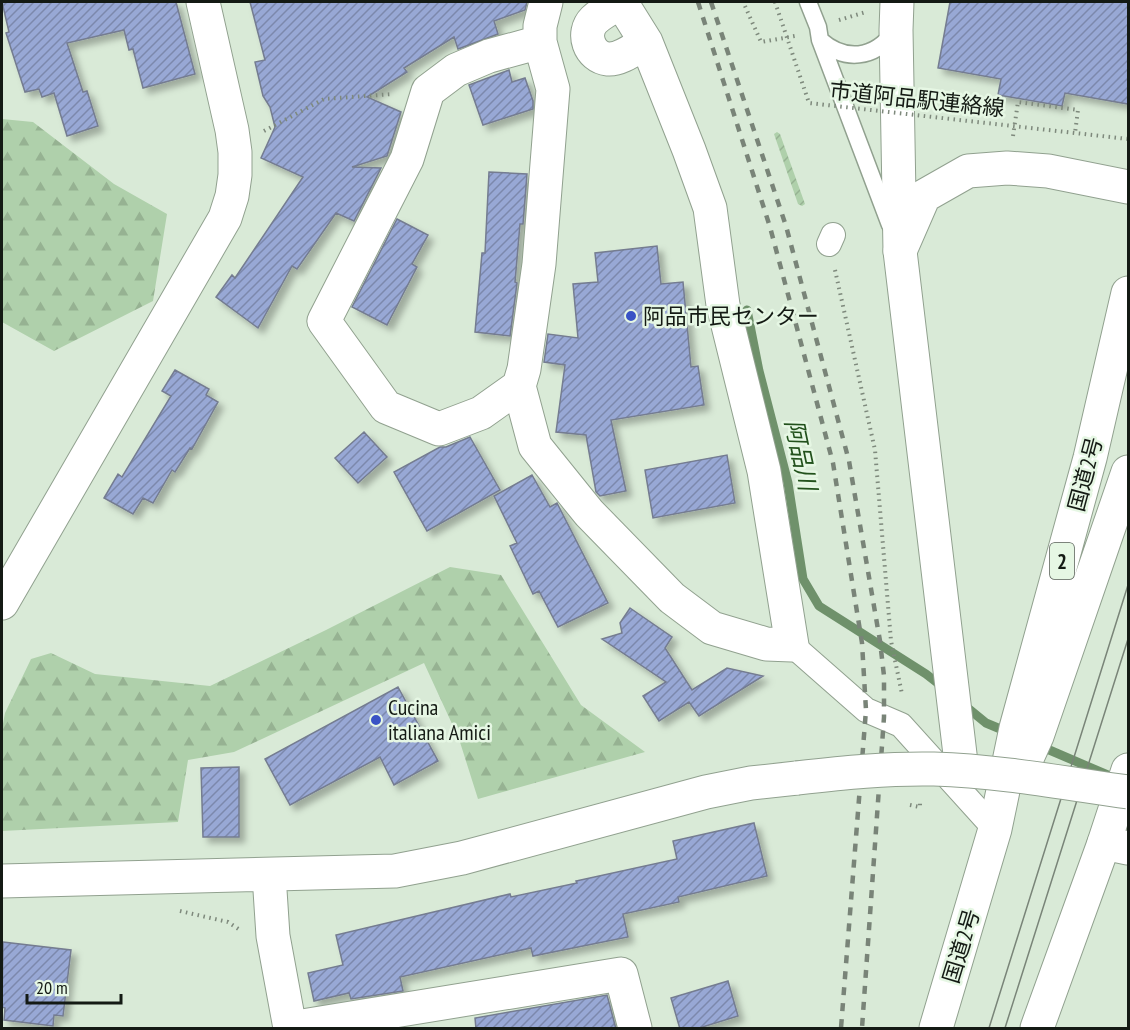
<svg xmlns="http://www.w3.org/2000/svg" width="1130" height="1030" font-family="'PT Sans Narrow','Noto Sans JP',sans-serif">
<defs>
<pattern id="forest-firs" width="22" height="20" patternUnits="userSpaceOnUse" patternTransform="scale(1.5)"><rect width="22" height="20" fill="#afd0ab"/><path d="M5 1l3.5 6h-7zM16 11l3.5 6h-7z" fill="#96b292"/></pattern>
<pattern id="garden-furrows" width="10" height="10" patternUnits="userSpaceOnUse" patternTransform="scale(1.5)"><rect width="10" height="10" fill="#afd0ab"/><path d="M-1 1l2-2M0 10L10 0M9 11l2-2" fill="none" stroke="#96b292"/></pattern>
<pattern id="building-hatch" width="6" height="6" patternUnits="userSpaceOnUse" patternTransform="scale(1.5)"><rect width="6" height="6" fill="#98a8d5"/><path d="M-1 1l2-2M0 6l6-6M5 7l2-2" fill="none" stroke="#7b88ac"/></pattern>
<filter id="shadow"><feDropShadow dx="5.5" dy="5.5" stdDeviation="3" flood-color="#0004"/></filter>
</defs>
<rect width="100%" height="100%" fill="#d9ead7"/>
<path fill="url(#forest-firs)" d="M2 119 33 122 114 184 167 214 153 301 54 351 2 322Z
M450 567 501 575 581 705 645 752 478 799 459 739 424 663 234 752 188 760 178 822 2 831V729L5 713 31 659 51 653 95 674 210 686 326 630Z"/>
<path fill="url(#garden-furrows)" d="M777 132 780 134 805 204 802 206 798 204 774 134Z"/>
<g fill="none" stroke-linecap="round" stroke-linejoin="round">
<path stroke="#6f916b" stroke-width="9" d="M747 310 759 371 788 483 803 579 819 606 926 674 944 688
M964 705 986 723 1010 733
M1040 746 1110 776"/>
</g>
<path fill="url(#building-hatch)" stroke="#747c90" stroke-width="1.5" filter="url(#shadow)" d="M2 2H176L195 74 143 88 133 49 129 50 124 30 67 43 83 92 87 91 98 126 67 136 54 93 42 97 39 89 25 92 6 33 9 32Z
M250 2H527L525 10 494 21 498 34 458 49 454 37 404 68 407 72 367 97 401 112 387 156 352 167 381 168 354 221 336 213 297 269 292 266 258 328 216 297 232 275 235 278 303 177 261 158 275 127 270 107 263 96 255 62 265 60Z
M950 2H1128V104L1065 93 1062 106 998 95 1001 79 938 68Z
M509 70 512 82 525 78 533 101V109L483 125 469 85Z
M489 172 527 174 523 224H520L515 282 517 283 510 336 475 332 482 253H485Z
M397 219 428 235 412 264 417 267 387 325 352 307Z
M657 246 661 284 683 282 691 367 698 366 704 405 611 420 626 491 600 496 596 492 586 435 556 432 565 365 544 362 548 334 578 338 573 284 598 282 595 253Z
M175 370 209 389 206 395 218 402 192 449 190 448 175 472 172 470 153 503 143 498 133 514 104 498 118 474 122 477 171 396 162 391Z
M364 432 387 457 358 483 335 458Z
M470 437 500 490 427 531 394 472 440 447H446Z
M727 455 735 503 653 518 645 470Z
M532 475 550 507 557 503 608 603 558 627 539 591 533 594 510 546 517 543 494 496Z
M630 608 672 637 665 648 692 690 727 668 763 676 699 716 689 702 659 721 643 696 666 682 602 639 622 633 620 623Z
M398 687 438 761 394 785 380 757 290 805 265 759Z
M239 767V837H203L201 768Z
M754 823 767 876 678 897 679 902 623 914 628 937 533 956 531 948 400 977 403 991 351 999 349 993 314 1001 308 973 343 965 336 935 510 894 511 897 577 883 576 881 677 859 673 841Z
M3 942 71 950 63 1016 54 1015 53 1026 4 1020 5 1008 2 1007Z
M728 981 738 1016 696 1029H680L671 998Z
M607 995 616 1029H476L475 1018Z"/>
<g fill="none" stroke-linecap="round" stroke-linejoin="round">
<defs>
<path id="service" d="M808 2 818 27 820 40 890 225
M820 40C845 62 874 59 894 32"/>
<path id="pedestrian" d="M829 244 833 235
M792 645 866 710 901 725 995 829"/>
<path id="minor" d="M546 2 540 26V42L553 89 539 264 524 369 519 386 535 446 589 513 672 598 712 628 766 644 792 645 764 471 723 305 710 208 689 150 646 42 621 2
M622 2C613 7 601 13 594 20 581 33 589 57 608 59 621 60 635 48 646 42
M900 251 924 196 968 171 1007 168 1048 171 1128 187
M519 386 481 413 439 429 386 407 324 321 407 159 428 91 456 70 489 56 540 42
M2 603 225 218 232 196 235 175V152L232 130 203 2
M290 1028 621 974 635 1028
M1037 1028 1104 843 1128 770"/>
<path id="tertiary" d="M897 2 896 30 900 251 962 771
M1104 843 1128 848
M269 875 273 936 290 1028
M2 881 395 871 462 858 706 792 751 783 797 778"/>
<path id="trunk" d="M1023 767 1037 736 1128 472
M936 1028 995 829 1016 728 1090 458 1128 293"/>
</defs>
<use href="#service" stroke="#91a18f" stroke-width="19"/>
<use href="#pedestrian" stroke="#91a18f" stroke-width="26"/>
<use href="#minor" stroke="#91a18f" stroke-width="35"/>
<use href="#tertiary" stroke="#91a18f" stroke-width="35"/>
<use href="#trunk" stroke="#91a18f" stroke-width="35"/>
<path stroke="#7e897c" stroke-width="4" stroke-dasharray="1.5 4.5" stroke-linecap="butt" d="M745 6 761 42 795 36
M839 20 866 12
M264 131 324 99 393 94
M1013 136 1018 102 1078 110 1075 133
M835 270 875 450 891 641 902 694
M910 805 920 807V800
M180 911 228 922 240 930"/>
<use href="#service" stroke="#fff" stroke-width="16"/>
<use href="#pedestrian" stroke="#fff" stroke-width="24"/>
<use href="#minor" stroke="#fff" stroke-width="33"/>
<use href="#tertiary" stroke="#fff" stroke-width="33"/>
<use href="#trunk" stroke="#fff" stroke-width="33"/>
<path stroke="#798478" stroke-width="1.5" d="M989 1028 1128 585
M1005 1028 1128 639"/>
<path stroke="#798478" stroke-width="4.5" stroke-dasharray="8 8" stroke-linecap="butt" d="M698 2 770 227 833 463 862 643 866 710 841 1028
M711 2 786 226 849 461 880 641 884 676V717L862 1028"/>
<defs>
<path id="tertiary-bridge" d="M797 778C842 773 888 768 934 769 999 771 1064 783 1128 792"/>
</defs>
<use href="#tertiary-bridge" stroke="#91a18f" stroke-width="35" stroke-linecap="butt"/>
<path stroke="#7e897c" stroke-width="4" stroke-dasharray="1.5 4.5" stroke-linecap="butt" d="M775 2 809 103 1128 139"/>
<use href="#tertiary-bridge" stroke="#fff" stroke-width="33"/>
</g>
<g fill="#3953c5" stroke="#e6f7e4" stroke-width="2">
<circle cx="631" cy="316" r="6"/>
<circle cx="376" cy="720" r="6"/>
</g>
<g text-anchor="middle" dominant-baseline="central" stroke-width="5" stroke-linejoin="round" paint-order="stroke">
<rect fill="#e6f7e4" stroke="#535c52" stroke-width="1.5" x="1050" y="543" width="24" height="36" rx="4.5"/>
<g font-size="21" font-weight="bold" fill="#141a14">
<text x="1062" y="561">2</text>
</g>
<g font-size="22" fill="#141a14" stroke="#e6f7e4">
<text transform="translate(917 99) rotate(6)">市道阿品駅連絡線</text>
<text transform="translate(1085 474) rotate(-75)">国道2号</text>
<text transform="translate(961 946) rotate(-73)">国道2号</text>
</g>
<g font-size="22" fill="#141a14" stroke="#e6f7e4" text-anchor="start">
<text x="643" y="316">阿品市民センター</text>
<text x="388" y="707">Cucina<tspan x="388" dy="25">italiana Amici</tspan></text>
</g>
<g font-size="24" font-style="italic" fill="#22511c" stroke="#e6f7e4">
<text transform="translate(801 455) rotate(78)">阿品川</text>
</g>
</g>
<rect width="1130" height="1030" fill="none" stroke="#141a14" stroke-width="6"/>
<path d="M27 994v9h94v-9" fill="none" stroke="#141a14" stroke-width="3"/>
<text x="36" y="994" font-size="18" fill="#141a14" stroke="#e6f7e4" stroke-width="4.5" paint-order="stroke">20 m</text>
</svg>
